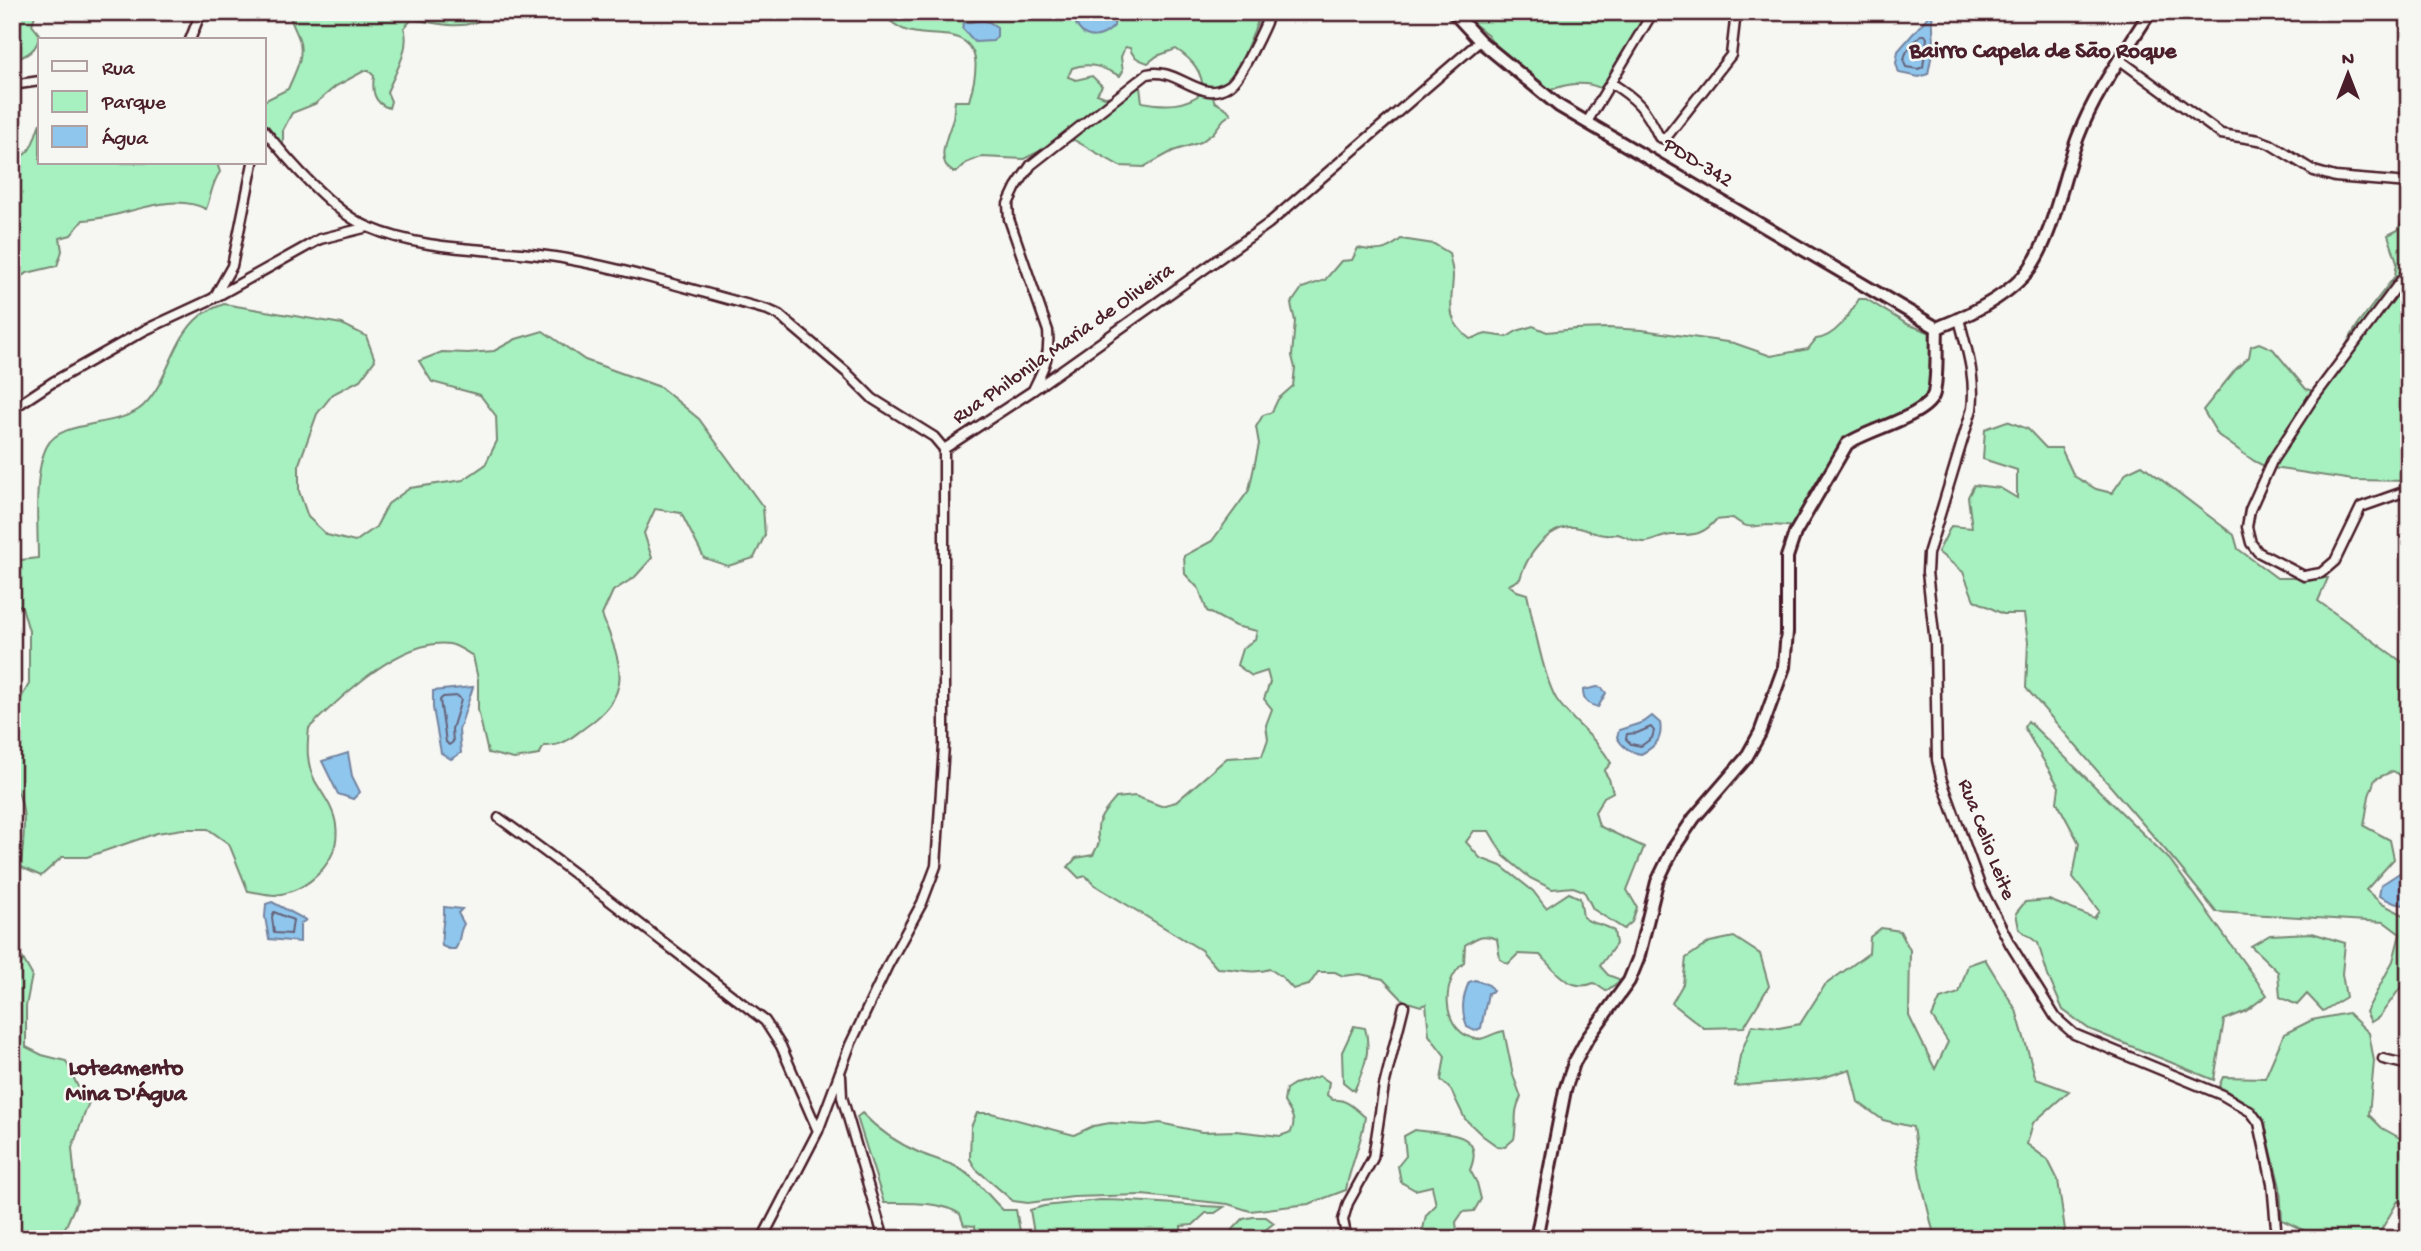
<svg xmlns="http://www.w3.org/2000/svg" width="2421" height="1251" font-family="'Gochi Hand',sans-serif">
<rect width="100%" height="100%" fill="#f6f6f2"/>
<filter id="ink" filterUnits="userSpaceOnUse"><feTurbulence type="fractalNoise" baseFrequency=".0143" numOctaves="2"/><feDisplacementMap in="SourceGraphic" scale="14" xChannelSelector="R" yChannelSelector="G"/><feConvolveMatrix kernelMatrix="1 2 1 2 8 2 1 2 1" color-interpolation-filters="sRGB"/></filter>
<g filter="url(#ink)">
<path fill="#a7f0bf" stroke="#788875" stroke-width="2" fill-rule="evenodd" d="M12 12H36L32 25 39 34C39 50 26 56 12 61Z
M289 12H498C485 15 482 20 473 23 453 29 431 22 412 19L404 28C411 48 395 73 387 92L391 101 389 108C373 103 372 90 374 76L369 71H364L336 86 315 104 292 113 283 130V144L264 135V101L288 89C294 74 305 57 299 39 296 30 291 23 289 12Z
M879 12H1253L1258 21 1234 79 1212 96 1215 102 1227 109 1231 114 1224 119 1213 133 1201 142 1173 151 1144 167 1120 166 1074 140 1046 148 1024 159 981 157 966 163 957 172H953C934 161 948 135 953 119 954 113 954 107 955 101H969C976 77 985 43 951 36 938 34 925 35 912 32 900 30 889 20 879 12ZM1125 47 1130 48C1132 57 1139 60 1148 63L1157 56 1176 49C1193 60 1203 72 1203 92 1185 107 1164 106 1142 102L1140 87 1114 96 1105 97 1097 94 1102 86 1092 76 1076 80 1068 77 1072 68C1090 61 1104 68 1120 76L1123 71 1121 57Z
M1459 12H1652L1637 39 1635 51 1600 88C1583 80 1564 84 1546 92L1499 60 1488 35Z
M40 123V163H217L220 172C212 182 211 197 206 209 167 190 124 219 83 220L71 235 60 238 62 251 57 266 27 273 12 281V161C34 153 32 143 40 123Z
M2409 207V481L2353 480 2266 467 2254 461 2218 435 2203 410 2236 369 2249 357 2251 346 2259 343 2273 349 2306 389 2314 391 2334 366 2358 324 2395 276 2397 262 2388 235 2398 230Z
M1401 239 1434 244 1449 253C1450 260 1453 269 1453 276 1452 304 1444 319 1470 339L1486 334 1507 337 1517 331 1533 326 1547 332 1576 329 1608 328 1642 330 1734 343 1771 356 1808 349 1816 339C1836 337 1849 315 1859 299H1866L1907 324 1931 333 1928 394 1922 404 1853 434 1836 453 1795 527C1786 526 1774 525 1765 525 1750 527 1747 529 1733 518L1716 520C1702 536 1693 535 1673 535 1661 535 1652 543 1643 542 1633 542 1626 536 1617 534 1614 534 1608 536 1606 535 1595 535 1585 528 1574 527 1548 525 1526 557 1520 579L1509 585 1517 591 1527 594C1533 620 1544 680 1557 700 1573 723 1597 738 1611 763L1604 771 1609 779 1613 792 1604 797 1595 812 1599 826 1644 847 1627 890 1637 907 1632 922 1624 929 1593 909 1584 891 1573 887 1552 889 1530 878 1504 856 1489 831H1474L1466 842 1480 858 1501 866 1533 891 1546 908 1569 893 1580 898 1583 917C1593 926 1602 922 1614 931L1616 944 1600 966 1608 975 1621 980 1606 991 1594 983C1570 993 1555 971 1540 955L1518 954 1508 964 1500 959 1497 939C1483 933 1478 937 1465 945L1464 963C1441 980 1441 1028 1472 1038 1484 1042 1493 1032 1504 1031L1513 1075 1521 1097C1512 1114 1518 1121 1514 1139L1505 1147 1497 1146 1483 1136 1465 1119 1451 1090 1441 1080 1445 1056 1429 1035 1426 1004 1421 1006 1404 1001 1383 979 1360 974 1343 976 1335 972H1318L1309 985 1293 989 1282 977 1270 969C1253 975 1235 968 1217 968L1201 950 1093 884 1086 876 1079 878 1068 867 1076 858 1093 855 1099 843C1094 822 1103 813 1116 798L1135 796 1161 806 1176 802 1227 758 1262 756 1268 739 1266 725 1272 709 1264 699 1270 682 1267 671 1252 676 1237 665 1242 649 1255 639 1257 631 1235 626 1207 611 1199 589 1185 574 1184 556 1212 541 1249 490 1259 444 1256 427 1263 415 1272 412 1278 399 1293 386 1295 368 1292 356 1295 321 1291 304 1302 288 1325 280 1341 261 1352 260 1358 248C1377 252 1386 252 1401 239Z
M224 304 342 324 366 336 375 360 360 380 333 394 317 414 299 464V491L308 517 327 535 355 542 376 527 388 504 410 488 463 480 485 465 497 441 496 416 480 395 432 382 419 361 442 352 468 353 494 351 516 339 543 331 585 360 660 387 699 419 763 507 765 535 754 558 728 566 704 558 681 513 655 509 644 533 652 558 635 577 613 591 602 615C622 666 635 693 583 729 568 740 563 746 544 746L539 755 514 759 488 753 478 710V679L473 656C466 652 457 645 449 644 401 638 341 697 309 728 307 747 306 763 315 781 323 795 334 808 336 825 341 860 309 892 275 895 266 895 257 892 248 891L229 844 208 829H183L157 833 87 857H62L41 876 21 867C23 839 30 806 12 782V709L16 707 29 684V631L22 607 12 601V561L38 558C38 528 33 472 47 446 62 418 118 429 143 406 169 381 172 339 200 316 206 311 216 307 224 304Z
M2007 421 2028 429 2046 448H2061L2074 476 2096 489 2112 493 2127 472 2142 465 2234 535 2238 549 2277 578H2328L2318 601 2409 667V780L2393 771 2375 779 2369 796 2364 826 2390 840 2394 859 2366 890 2382 904 2404 915 2409 923V959L2401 987 2379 1017 2371 1022 2366 1012 2393 961 2400 934 2384 922 2216 912 2174 860 2026 688 2028 642 2024 614H2003L1974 600 1963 572 1938 552 1951 526 1972 528 1968 497 1974 485 2000 488 2017 498V470L1983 459 1985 429Z
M2028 721 2170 860 2267 995 2246 1011 2224 1020 2214 1080 2089 1029 2063 1010 2048 976 2038 943 2019 929 2016 913 2025 902 2049 900 2094 918 2099 911 2073 877 2079 843 2057 802 2059 787 2024 727Z
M1881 928 1900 931 1910 950 1909 1016 1935 1069 1948 1042 1932 1017 1940 999 1959 993 1968 965 1985 959 2016 1010 2036 1079 2069 1091 2033 1123 2027 1144 2048 1160 2058 1180 2065 1230 2058 1239H1935L1920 1176 1913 1127 1883 1120 1858 1102 1850 1069 1819 1079 1735 1086 1740 1056 1752 1025 1779 1028 1800 1024 1825 985 1869 953 1870 937Z
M2312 933 2345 943 2342 974 2346 997 2323 1011 2307 994 2297 1005 2280 997 2278 972 2251 946 2270 935Z
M1734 937 1760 954 1769 986 1744 1027 1704 1028 1672 1003 1683 984 1686 958 1710 942Z
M23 959 32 975 26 1006V1047L42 1055 66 1061 77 1085 89 1102 72 1148 77 1201 66 1226 56 1239H12V1100L16 1092 12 1085V990Z
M2348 1013 2369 1033 2374 1061 2369 1115 2382 1128 2409 1143V1208L2398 1201 2376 1239H2336L2328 1231H2305L2282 1220 2280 1187 2263 1118 2247 1103 2219 1086 2223 1077 2265 1078 2284 1034 2312 1020Z
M1354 1026 1365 1028C1372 1051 1363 1071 1354 1091L1343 1082 1342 1052Z
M1320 1076 1329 1082 1327 1095 1333 1100C1347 1098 1355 1109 1365 1117 1362 1143 1350 1165 1346 1190L1309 1204 1250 1211 1228 1204 1142 1195 1073 1197 1028 1203 1013 1201 976 1169 970 1159 971 1127 977 1113H991L1074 1135 1093 1126 1110 1123 1146 1125 1160 1123 1202 1132 1236 1131 1280 1136 1291 1132C1297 1120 1291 1113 1284 1102L1286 1089 1294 1084Z
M862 1113C879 1131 897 1143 920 1153 931 1158 944 1161 955 1166 975 1176 987 1195 1003 1210H1016L1021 1236 1008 1239 992 1233 985 1239 977 1238 975 1226 964 1225 960 1214C939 1201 908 1203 884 1203L857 1117Z
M1415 1130C1442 1135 1487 1129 1470 1170L1477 1183 1481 1199 1474 1211 1463 1212 1456 1222 1457 1231 1462 1239H1421L1426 1215 1436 1205 1432 1186 1415 1190 1401 1182 1398 1166 1406 1156 1404 1136Z
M1100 1200C1142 1200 1182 1206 1224 1207L1215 1213H1206L1193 1225 1181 1226V1232L1177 1239H1035L1030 1210 1044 1206Z
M1253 1217H1266L1274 1223 1264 1231 1270 1239H1224L1243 1219Z"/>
<path fill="#8fc6ed" stroke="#73839f" stroke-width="2" d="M1087 12H1115L1114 26C1102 39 1085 42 1076 24Z
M1932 12 1934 43 1928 74 1919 77 1899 73 1896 63 1898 51Z
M982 20 989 22 997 27V36L993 41 975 42 962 28 964 23Z
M473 687 459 730 461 753 451 759 441 753 433 708V691Z
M1597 687 1602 688 1606 693 1598 707C1588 704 1583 702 1583 690Z
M1652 716 1660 723C1663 739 1655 747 1641 754 1629 752 1622 747 1617 737L1619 730 1644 722Z
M348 753 352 776 360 792 353 799 338 794 322 761Z
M2409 861V906L2394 903 2379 896 2381 885 2404 870Z
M272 902 306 920 300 924V942L269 939 265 917 266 904Z
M444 907 462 909 458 913 464 924C458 933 461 942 455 949H449L442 946C440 932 445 921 444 907Z
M1475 980 1489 985 1493 991 1488 993 1481 1028 1475 1031 1467 1027C1461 1011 1462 998 1469 982Z"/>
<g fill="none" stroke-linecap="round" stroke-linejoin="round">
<path stroke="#666279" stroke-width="2" d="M1921 35H1925L1927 38 1923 67 1918 69 1906 67C1899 55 1913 44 1921 35Z
M458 696 461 700 452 729 453 742 449 745 446 742 440 700 443 697Z
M1651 727 1654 731 1652 738 1641 746 1631 744 1626 739 1627 734 1637 733Z
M274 912 293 920 291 934 274 933 272 917Z"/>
<defs>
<path id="street" d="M190 40 201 12
M2120 60 2221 134 2259 140 2270 144 2314 171 2335 177 2409 183
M1611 83C1636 98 1647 110 1659 137L1665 139 1731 55 1736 12
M12 85 40 81
M1587 122 1653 12
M264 130C288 160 333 212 368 227 430 254 502 247 567 259 635 271 702 293 768 310L779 315 846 372 873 399 934 437 944 449
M2409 270 2312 400 2272 461 2250 510 2247 527 2251 543 2258 552 2304 576 2321 573 2335 561 2361 507 2409 490
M214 298 232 266 253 163
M1959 319C1967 350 1976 377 1972 409L1928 554 1927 572 1935 643 1937 760 1941 778 1981 888 2010 944 2056 1018 2074 1034 2222 1095 2251 1112 2259 1123 2272 1183 2277 1239
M1033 390C1044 367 1050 357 1048 331L1009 219 1008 204 1016 187 1031 165 1147 74C1169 69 1183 84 1204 90 1212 93 1223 90 1230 85 1241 77 1265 27 1270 12
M12 409 53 382 145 330 214 298 320 239 368 227
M944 449 1032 391 1268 224 1480 41
M499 818C589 882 676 953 765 1021L781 1046 818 1131
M2383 1059 2409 1065
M841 1076 842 1097 884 1239
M762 1239 818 1131 850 1045 888 965 922 903 936 866 944 745V449
M1347 1239 1343 1220 1348 1203 1373 1158 1384 1086 1404 1006"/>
<path id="secondary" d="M1453 12 1480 41 1559 106 1937 328
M1536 1239 1565 1090 1574 1063 1587 1039 1629 981 1638 959 1657 882 1673 849 1694 818 1746 758 1760 733 1784 667 1787 632V557L1795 533 1847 444C1868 429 1929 416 1934 393 1938 373 1936 348 1937 328 1967 316 2011 295 2030 268 2054 234 2063 176 2078 137 2095 92 2125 52 2150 12"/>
</defs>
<use href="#street" stroke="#4a1f2b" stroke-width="13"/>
<use href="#secondary" stroke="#4a1f2b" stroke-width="16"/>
<use href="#street" stroke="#f6f6f2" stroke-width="8"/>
<use href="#secondary" stroke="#f6f6f2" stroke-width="10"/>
</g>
</g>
<g text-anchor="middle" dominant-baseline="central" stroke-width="5" stroke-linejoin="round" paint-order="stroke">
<g font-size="21" fill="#4a1f2b" stroke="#f6f6f2">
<text transform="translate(1697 164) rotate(31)">PDD-342</text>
<text transform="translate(1064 345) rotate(-35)">Rua Philonila Maria de Oliveira</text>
<text transform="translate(1985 840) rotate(69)">Rua Celio Leite</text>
</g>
<g font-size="23" font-weight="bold" fill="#4a1f2b" stroke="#f6f6f2">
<text x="2043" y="52">Bairro Capela de São Roque</text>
<text x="126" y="1069">Loteamento<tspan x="126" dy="26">Mina D'Água</tspan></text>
</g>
</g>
<rect width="2421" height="1251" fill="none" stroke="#f6f6f2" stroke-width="42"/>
<rect x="21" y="21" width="2379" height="1209" fill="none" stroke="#4a1f2b" stroke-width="2.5" filter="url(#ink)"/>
<rect x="38" y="38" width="228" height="126" fill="#f6f6f2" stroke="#b1a0a2" stroke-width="2"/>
<rect x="52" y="61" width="35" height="10" fill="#f6f6f2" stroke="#b1a0a2" stroke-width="2"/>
<text x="102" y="74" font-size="21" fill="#4a1f2b">Rua</text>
<rect x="52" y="91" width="35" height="21" fill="#a7f0bf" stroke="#b1a0a2" stroke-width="2"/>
<text x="102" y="108" font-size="21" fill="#4a1f2b">Parque</text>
<rect x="52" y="126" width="35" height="21" fill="#8fc6ed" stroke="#b1a0a2" stroke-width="2"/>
<text x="102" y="144" font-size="21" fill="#4a1f2b">Água</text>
<g transform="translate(2348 74)" stroke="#f6f6f2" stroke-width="5" paint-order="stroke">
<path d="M0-5L12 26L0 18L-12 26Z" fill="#4a1f2b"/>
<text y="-10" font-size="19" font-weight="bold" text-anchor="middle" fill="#4a1f2b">N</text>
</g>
</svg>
